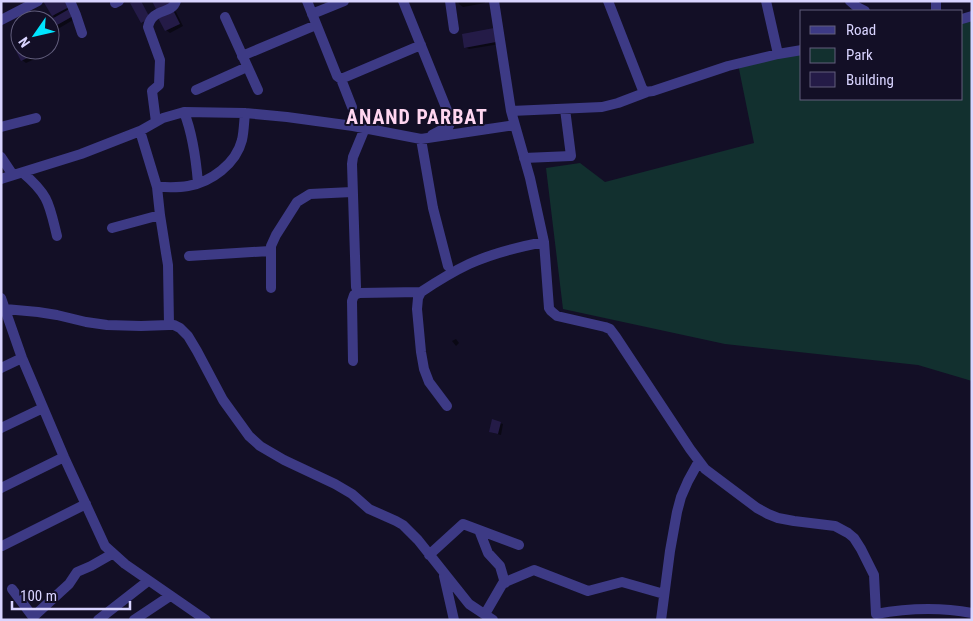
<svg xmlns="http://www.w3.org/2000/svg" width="973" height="621" font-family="'Roboto Condensed',sans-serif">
<rect width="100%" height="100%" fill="#130f26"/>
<path fill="#12302f" d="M972 21V381L918 365 725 344 563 309 546 168 580 163 605 182 754 143 738 64 802 52V99H962V23Z"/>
<path fill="#0007" d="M70 1 78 17 51 33H50V21L56 18 53 16Z
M153 1H172L170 8 176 12 183 26 170 33 166 30Z
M458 1H485V3L463 7 459 4Z
M493 30 500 44 469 49 465 47Z
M20 41V50H39L41 56 26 63 22 60 14 43Z
M456 339 459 343 456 346 452 341Z
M492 421 503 424 501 435 490 432Z"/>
<path fill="#241b47" d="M43 1H68L71 6 52 16Z
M134 1H141L150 18 141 23 130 3Z
M152 1H170L171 3 157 11Z
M71 8 75 15 50 29V20Z
M172 8 180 24 165 31 157 16Z
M494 28 496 42 464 48 462 34Z
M20 39V50H37L38 53 21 61 12 43Z
M492 419 501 422 498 434 489 432Z"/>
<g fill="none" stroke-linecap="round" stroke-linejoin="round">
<path stroke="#3d3a85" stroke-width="10" d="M70 1 76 15 82 33
M307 1 337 76 341 79 421 45
M403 1 451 120 449 126 432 135
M450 1 454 29
M494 1 511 111 530 178 544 242 549 308 551 311 557 316 605 327 610 329 616 337 690 449 705 469 757 508 768 514 778 518 794 521 835 526 848 533 854 538 861 549 874 575 876 614C908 608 940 607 972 613
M608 1 642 88 645 92 653 91 728 66 778 54 802 50
M766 1 778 54
M850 1 857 7 865 11
M936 1V11
M115 3 119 1
M312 14 344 1
M225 17 258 90
M962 19 972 16
M1 20 38 1
M242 56 316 25
M341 79 352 107
M196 90 247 67
M511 111 602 107 618 103 647 92
M184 112C193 135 196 159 198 183
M156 122 152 91 159 85 160 60 148 27C152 7 172 15 176 1
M1 127 36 118
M140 131 157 187 160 215 166 253 168 265 169 325
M421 139 433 208 448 266
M1 157 13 175
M524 158 571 156 565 109
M23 173C49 195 49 204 57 236
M1 179 81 154 140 131 163 118 184 112 245 113 287 117 353 126 421 139 515 125
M157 187C167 187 178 188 188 186 211 182 236 164 242 140 244 131 244 122 245 113
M112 228 160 215
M189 256 270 251
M356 287 352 164 353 157 365 128
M271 288V246L276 235 297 202 310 194 352 192
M1 298 22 358 64 457 105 546 125 564 206 620
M1 311 5 309 38 312 57 315 86 322 107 325 141 326 169 325H174L180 328 188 336 197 351 223 400 249 436 260 446 284 460 335 484 352 494 369 509 396 521 403 525 418 540 469 604 493 620
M353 361 352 301 354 295 359 293 421 292
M1 368 22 358
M447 406 429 382 424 369 421 352 417 309 418 298 421 292C436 282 452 272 469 264 493 253 518 247 544 242
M1 428 43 408
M1 488 64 457
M479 530 488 553 500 566 505 583
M2 546 86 504
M429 555 463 524 519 545
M444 576 454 620
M12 589 33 617 69 584 77 572 91 566 112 554
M485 614 503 583 534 570 588 591 622 582 664 594
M98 620 148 581
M134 620 170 596
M661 620 670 551 677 512 681 497 688 481 699 461"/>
</g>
<g text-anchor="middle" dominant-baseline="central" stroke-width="4" stroke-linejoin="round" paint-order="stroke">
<g font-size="20" font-weight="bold" letter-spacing="1" fill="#ffd6f0" stroke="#130f26">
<text x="417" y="117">ANAND PARBAT</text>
</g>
</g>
<rect width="973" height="621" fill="none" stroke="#d9d4ff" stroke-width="5"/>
<rect x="800" y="10" width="162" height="90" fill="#130f26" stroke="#625e7d"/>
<rect x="810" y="26" width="25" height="8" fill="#3d3a85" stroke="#625e7d"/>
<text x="846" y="35" font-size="15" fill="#d9d4ff">Road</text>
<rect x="810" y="48" width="25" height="15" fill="#12302f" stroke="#625e7d"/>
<text x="846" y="60" font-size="15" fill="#d9d4ff">Park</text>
<rect x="810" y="72" width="25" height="15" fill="#241b47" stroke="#625e7d"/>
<text x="846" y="85" font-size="15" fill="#d9d4ff">Building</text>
<g transform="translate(35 35) rotate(236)"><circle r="24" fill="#130f26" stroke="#625e7d"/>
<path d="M0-4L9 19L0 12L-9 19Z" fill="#00e5ff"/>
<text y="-8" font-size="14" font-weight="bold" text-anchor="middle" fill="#d9d4ff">N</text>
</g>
<path d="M12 601v8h118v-8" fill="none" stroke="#d9d4ff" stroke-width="2.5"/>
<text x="20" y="601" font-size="15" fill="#d9d4ff" stroke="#130f26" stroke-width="4" paint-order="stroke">100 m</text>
</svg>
